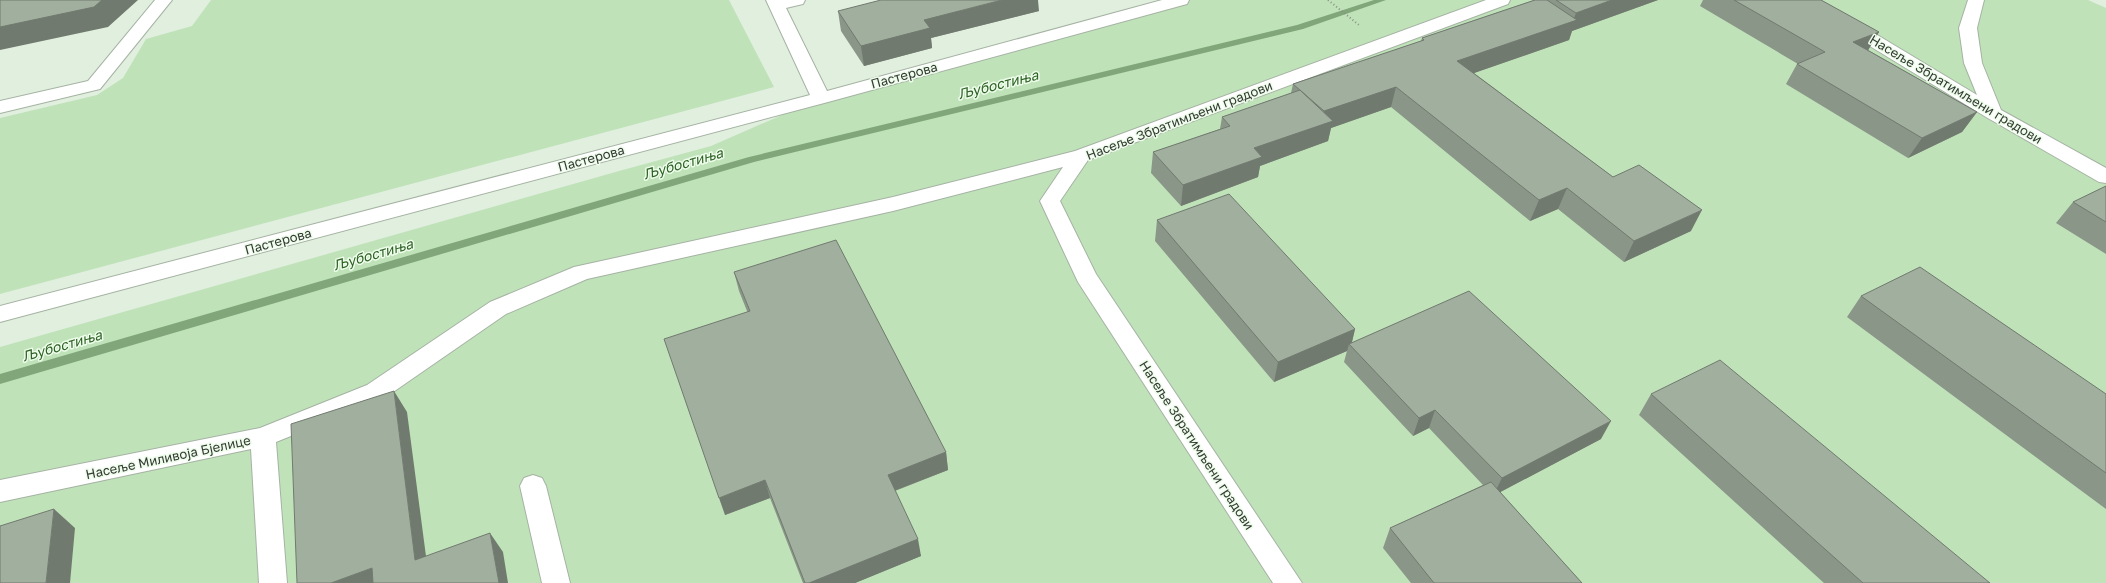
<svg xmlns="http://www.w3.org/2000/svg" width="2106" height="583" font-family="'Golos Text',sans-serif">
<rect width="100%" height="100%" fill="#e1efde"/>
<path fill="#bfe2b9" d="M211 0H729L774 87 0 294V118L97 95 123 78 146 39 192 26Z
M1181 0H2088L2106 8V583H0V347L619 171 711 146 821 98Z"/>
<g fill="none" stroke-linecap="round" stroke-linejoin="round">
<path fill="#80a67a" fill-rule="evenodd" d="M1374 0H1386L1303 29 754 162 0 384V374L749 157 1297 25Z"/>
<defs>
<path id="minor" d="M155 0H172L100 89 0 113V101L88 81Z
M766 0H805L803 4 786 8 827 91 1162 0H1189L1187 4 828 102 0 322V306L810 95Z
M1486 0H1510L1508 4 1088 160 1060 201 1096 274 1302 583H1273L1078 282 1040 201 1063 167 893 211 587 279 506 314 383 399 276 442 287 583H259L251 449 0 502V480L260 428 367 385 490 302 574 267 893 197 1075 151Z
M1799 0H1819L1977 95 1964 63 1959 28 1968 0H1984L1977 28 1982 63 2001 110 2106 168V183L2099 182 1986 117 1801 4Z
M533 475 542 478 546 486 570 583H542L520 486 524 478Z"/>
</defs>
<use href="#minor" stroke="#a5b3a3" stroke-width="2"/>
<path stroke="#899387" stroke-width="2" stroke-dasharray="1 2.5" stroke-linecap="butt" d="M1328 0 1359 25"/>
<use href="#minor" fill="#fff" fill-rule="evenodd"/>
</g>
<path fill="#8a9688" d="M1534 0H1658L1572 31 1569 40 1474 73 1613 177 1691 231 1624 262 1558 209 1530 221 1391 107 1331 128 1328 141 1260 166 1258 177 1181 206 1151 173 1153 152 1220 129 1222 117 1291 93 1293 84 1421 41 1422 38Z
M1703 0H1821L1879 32 1868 50 1977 112 1962 132 1908 158 1786 84 1797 64H1798L1700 6Z
M838 11H1039L931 38 932 48 864 66 841 31Z
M2106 186V254L2056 223 2073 202Z
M1157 220 1355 329 1352 342 1601 439 1500 492 1582 583H1411L1383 548 1390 528 1483 485 1429 428 1413 436 1344 362 1347 351 1274 382 1155 241Z
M734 272 946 452 948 470 895 491 921 556 855 583H803L770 498 725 515 747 311 739 291Z
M1861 296 2106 394V509L1847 317Z
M1651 394 1990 583H1824L1639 415Z"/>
<path fill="#717a6f" d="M102 0H138L108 27 0 50V27Z
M1002 0H1038L1039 11 931 38 932 48 864 66 861 46 924 20Z
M1612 0H1658L1572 31 1569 40 1451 81 1457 61 1573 21 1576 13Z
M1879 32 1867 52 1853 42Z
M1396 87 1391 107 1331 128 1328 141 1260 166 1258 177 1181 206 1183 185 1254 148 1321 125 1324 111Z
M1977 112 1962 132 1908 158 1922 138Z
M1567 188 1558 209 1530 221 1539 200Z
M1702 210 1691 231 1624 262 1634 241Z
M1355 329 1351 346 1349 344 1347 351 1274 382 1278 362Z
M394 391 407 412 429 579 415 560Z
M1435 410 1429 428 1413 436 1419 418Z
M1611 421 1601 439 1493 496 1502 478Z
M946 452 948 470 891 492 888 475Z
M765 480 770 498 725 515 719 498Z
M54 509 75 528 70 583H46Z
M490 533 503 552 508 583H499Z
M918 539 921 556 855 583H809Z
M372 568 383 583H331Z"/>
<path fill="#a1af9e" stroke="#717a6f" d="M0 0H102L94 7 0 27Z
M881 0H1002L924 20 930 28 861 46 838 11Z
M1535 0H1547L1577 20 1457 61 1613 177 1639 165 1702 210 1634 241 1567 188 1539 200 1396 87 1324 111 1293 84 1424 40 1422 38Z
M1556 0H1612L1576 13Z
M1734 0H1821L1879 32 1853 42 1977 112 1922 138 1797 64 1825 52Z
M1300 90 1333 121 1254 148 1262 157 1183 185 1153 152 1230 126 1222 117Z
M2106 186V222L2073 202Z
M1229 194 1355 329 1278 362 1157 220Z
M836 240 946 452 888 475 918 539 809 583H805L765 480 719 498 664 339 750 311 734 272Z
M1920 267 2106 394V473L1861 296Z
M1469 291 1611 421 1502 478 1435 410 1419 418 1349 344Z
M1720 360 1990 583H1863L1651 394Z
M394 391 415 560 490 533 499 583H373L372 568 331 583H297L291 424Z
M1491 482 1582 583H1434L1390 528Z
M54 509 46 583H0V526Z"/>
<g text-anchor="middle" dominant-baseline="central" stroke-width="3" stroke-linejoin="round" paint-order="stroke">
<g font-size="13" fill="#343a33" stroke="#eefdeb">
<text transform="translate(904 75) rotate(-15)">Пастерова</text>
<text transform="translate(1956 89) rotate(31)">Насеље Збратимљени градови</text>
<text transform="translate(1179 120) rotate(-21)">Насеље Збратимљени градови</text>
<text transform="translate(591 158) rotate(-15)">Пастерова</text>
<text transform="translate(278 241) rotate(-15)">Пастерова</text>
<text transform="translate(1197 445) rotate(57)">Насеље Збратимљени градови</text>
<text transform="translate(168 457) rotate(-12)">Насеље Миливоја Бјелице</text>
</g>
<g font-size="14" font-style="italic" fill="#2f6226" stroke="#eefdeb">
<text transform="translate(998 84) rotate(-14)">Љубостиња</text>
<text transform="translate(683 163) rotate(-16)">Љубостиња</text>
<text transform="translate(373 254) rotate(-16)">Љубостиња</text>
<text transform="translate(62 345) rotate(-16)">Љубостиња</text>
</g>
</g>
</svg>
